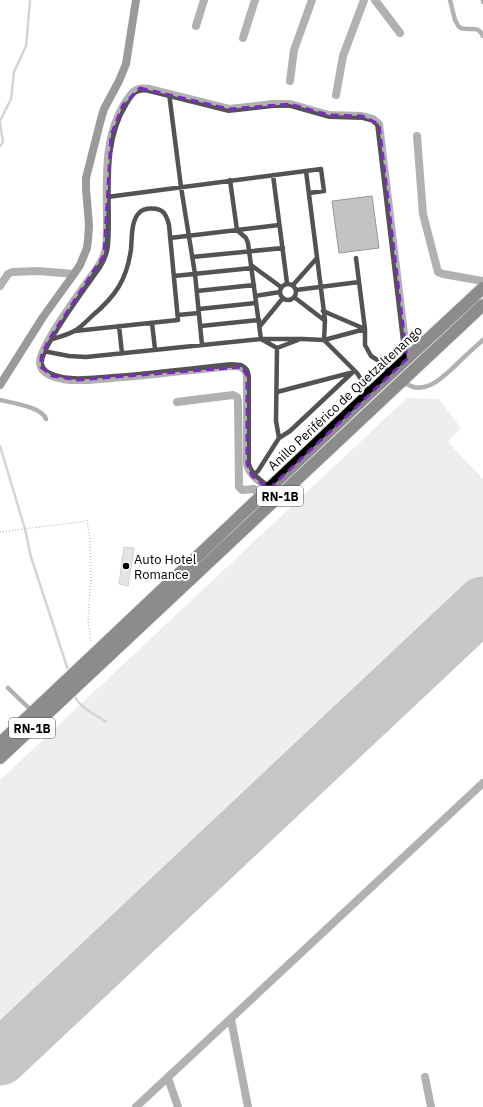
<svg xmlns="http://www.w3.org/2000/svg" width="483" height="1107" font-family="'IBM Plex Sans',sans-serif">
<rect width="100%" height="100%" fill="#fff"/>
<path fill="#dadada" d="M407 398 439 399 461 428 448 442 482 478H483V586L0 1039V780Z"/>
<g fill="none" stroke-linecap="round" stroke-linejoin="round">
<path stroke="#a1a1a1" stroke-width="2.5" d="M0 121 11 99 14 72 26 46 30 1
M0 122 3 142 0 146
M0 446 25 529 31 557 69 673
M74 694C78 707 95 714 106 722"/>
<path stroke="#808080" stroke-width="22" d="M476 611 483 602"/>
<path stroke="#808080" stroke-width="55" d="M0 1058 483 604"/>
</g>
<path fill="#c3c3c3" stroke="#979797" d="M372 196 379 248 339 253 332 201Z
M124 547 134 548 128 586 119 584Z"/>
<g fill="none" stroke-linecap="round" stroke-linejoin="round">
<defs>
<path id="highway" d="M0 743 370 393 483 288
M0 758 483 305"/>
</defs>
<use href="#highway" stroke="#dbdbdb" stroke-width="14"/>
<path stroke="#757575" stroke-width="1.5" stroke-dasharray="1 2" stroke-linecap="butt" d="M0 532 87 521 90 539 91 580 88 618 91 642"/>
<path stroke="#535353" stroke-width="4.5" d="M450 0 455 20 459 27C467 33 477 23 483 36
M483 0V2
M169 93 181 187 195 274 202 345
M306 171 325 320 324 340 357 373 370 393
M273 175 287 283
M230 180 237 230 246 238 248 243 261 339 277 348 298 340
M107 197 321 169 324 191 309 193
M170 238 279 225
M192 257 283 248
M356 258 365 329V345L371 356 379 361 390 373
M251 265 281 287
M174 276 252 268
M280 292a8 8 0 1 1 16 0a8 8 0 1 1-16 0Z
M293 285 317 258
M296 290 359 282
M197 291 254 285
M255 296 280 292
M294 297 324 320
M199 309 256 303
M323 311 365 329
M178 315 199 313
M152 323 155 349
M119 326 122 353
M201 326 259 320
M260 326 283 298
M50 340C58 337 68 335 76 330 82 326 87 321 92 316 116 296 127 279 131 249 132 238 131 221 139 213 144 207 159 207 164 213 167 217 168 221 169 225L178 320 75 331
M277 348 276 421 279 438
M43 351 69 356 86 357 261 339H303L324 340 365 329
M403 381C423 399 443 377 458 363 466 355 474 348 483 340
M277 392 350 373
M0 400C12 403 42 407 46 419
M252 476 258 471 279 438 290 431 354 371
M8 688 32 711"/>
<path stroke="#535353" stroke-width="8" d="M375 0 400 33
M196 26 204 0
M243 38 255 0
M290 81 294 50 312 0
M336 95 343 56 364 0
M417 136 423 214 438 272 443 274 483 281
M0 286 8 274 12 272 38 271 74 274
M177 402 233 395 237 397 238 401 239 487 242 490 254 489 261 496
M269 489C260 481 250 476 247 464V376C246 366 238 366 231 366 191 370 152 375 112 378 96 379 79 382 63 379 54 377 41 374 40 363 39 346 87 283 98 267 102 261 105 254 106 247 107 238 107 229 107 220 107 181 103 138 125 103 132 92 135 87 149 89L229 109 273 104H290L329 115 362 116 373 119 379 124 407 359
M231 1019 248 1107
M425 1077 431 1107
M168 1078 178 1107
M136 1107 483 783"/>
<path stroke="#202020" stroke-width="8" d="M0 385 43 317 74 274 80 265 87 248 88 240 89 225 86 189V178L101 119 104 109 119 81 126 64 136 0"/>
<use href="#highway" stroke="#000" stroke-width="12"/>
</g>
<path d="M0 0H483V1107H0ZM140 88 229 109 290 104 329 115 362 116 379 124 407 359 269 489 252 476 247 464V376L242 367 77 380 52 376 41 367V357L48 341 104 255 111 135 123 105Z" fill="#fff" fill-opacity=".55" fill-rule="evenodd"/>
<path fill="none" stroke="#7b2cbf" stroke-width="3" stroke-dasharray="8 5" stroke-linejoin="round" d="M140 88 229 109 290 104 329 115 362 116 379 124 407 359 269 489 252 476 247 464V376L242 367 77 380 52 376 41 367V357L48 341 104 255 111 135 123 105Z"/>
<circle fill="#000" stroke="#fff" stroke-width="1.5" cx="126" cy="566" r="4"/>
<g text-anchor="middle" dominant-baseline="central" stroke-width="4" stroke-linejoin="round" paint-order="stroke">
<g fill="#fff" stroke="#4c4c4c" stroke-width="1">
<rect x="257" y="486" width="46" height="20" rx="3"/>
<rect x="9" y="718" width="46" height="20" rx="3"/>
</g>
<g font-size="12" font-weight="bold" fill="#000">
<text x="280" y="496">RN-1B</text>
<text x="32" y="728">RN-1B</text>
</g>
<g font-size="13" fill="#000" stroke="#fff">
<text transform="translate(345 398) rotate(-43)">Anillo Periférico de Quetzaltenango</text>
</g>
<g font-size="13" fill="#000" stroke="#fff" text-anchor="start">
<text x="134" y="559">Auto Hotel<tspan x="134" dy="15">Romance</tspan></text>
</g>
</g>
</svg>
